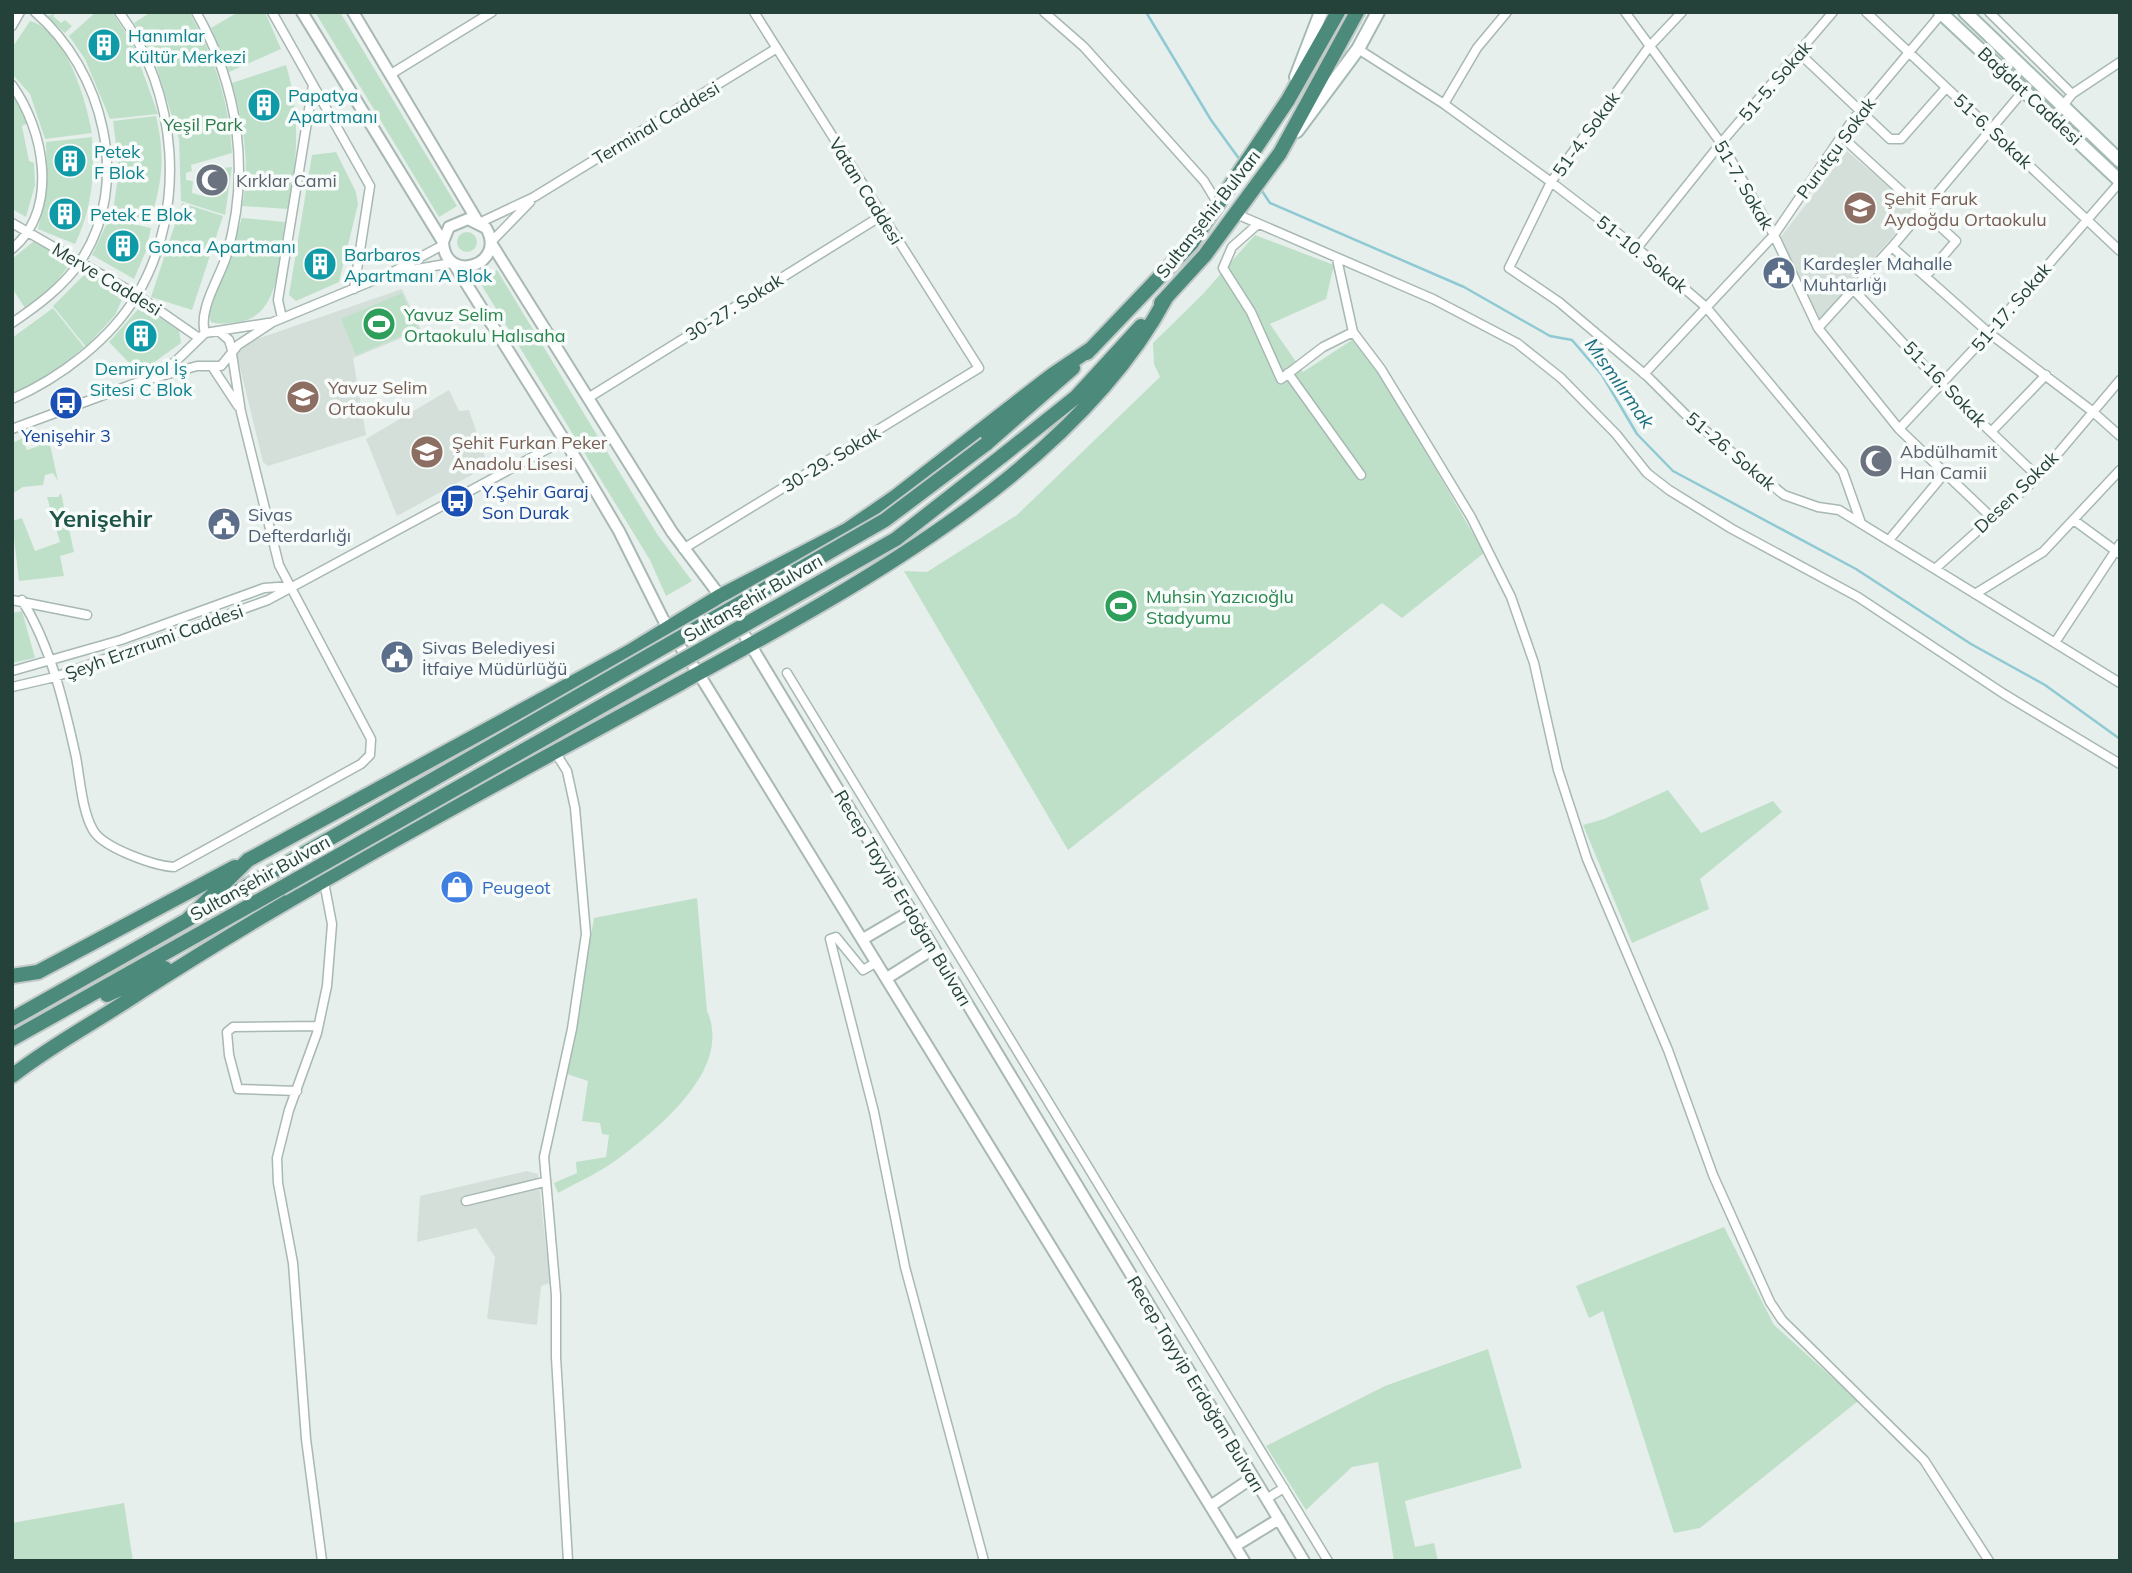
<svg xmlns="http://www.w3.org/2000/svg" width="2132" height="1573" font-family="Mulish,sans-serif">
<rect width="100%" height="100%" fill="#e6efeb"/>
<path fill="#d4dfda" d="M1847 151 1916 210 1819 320 1780 238Z
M402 289 421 330 353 358 366 435 268 466 263 462 237 355 248 342Z
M449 390 459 411 469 410 488 466 397 516 366 439Z
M527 1171 538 1174 550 1283 541 1286 537 1325 487 1319 495 1257 476 1228 417 1242 420 1196Z"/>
<path fill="#bfe0c8" d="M41 12 49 16 56 12 53 16 61 23 65 20 72 26 65 33Z
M96 12H112L132 42 158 114 110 119 85 59 69 36Z
M151 12H189C215 57 229 102 232 153L191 165 192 171 186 173V180L193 181 192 193 207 197 227 191 222 168 232 167 225 215 181 201 179 139 156 65 134 23Z
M238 12H265L281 49 229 72 211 28Z
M315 12H340L457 206 439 217Z
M30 21C66 30 87 102 92 133L45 139 30 94 12 74V48Z
M286 65C301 115 297 159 289 209L242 206C251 167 243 121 232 83Z
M12 92 28 123 22 126 29 161 34 163 35 185 26 217 12 209Z
M156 116C166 159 162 183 149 225L112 218 119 170 113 121Z
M92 137C95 175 92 209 75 244L38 229 47 186 46 142Z
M336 152 356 192 358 204 339 282 296 301 289 295 312 155Z
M182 203 223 216 192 310 151 297Z
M242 218 285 222C279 256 281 317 238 322 228 323 220 325 211 322L209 315Z
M109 219 151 228 146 251 134 279 92 255Z
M457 242a10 10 0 1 1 20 0a10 10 0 1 1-20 0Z
M1255 235 1334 265 1326 299 1270 324 1303 372 1352 340 1386 383 1484 553 1402 618 1382 603 1068 850 904 571 927 572 1017 515 1160 377 1154 364 1153 343 1202 295Z
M34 241 71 263 53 286 25 308 12 288V259Z
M89 270 125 293 115 315 86 347 53 306Z
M497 270 657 534 692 581 666 596 650 560 479 281Z
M402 293 418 329 356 355 341 319Z
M141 306 179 330 181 343 139 373 109 342Z
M53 308 84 347 49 376 12 394V338Z
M43 430 48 435 58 481 53 473 45 475 43 485 23 487 12 494V443L23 438 27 450 39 446 36 433Z
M61 493 74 552 60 556 64 576 19 581 12 521 22 518 35 551 60 542 47 497H58Z
M22 611 35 658 12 663V613Z
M1668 790 1701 833 1773 801 1782 812 1700 879 1709 909 1632 943 1583 825 1604 819Z
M697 898 707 1011C733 1068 660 1127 619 1158 601 1172 578 1182 558 1193L554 1183 577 1173 576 1162 606 1157 609 1135 602 1134 600 1123 582 1121 588 1081 567 1074 594 918Z
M1724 1227 1774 1325 1858 1401 1700 1528 1674 1533 1603 1311 1589 1318 1576 1286Z
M1488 1349 1522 1468 1405 1501 1415 1547 1434 1543 1438 1561H1394L1378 1462 1352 1467 1306 1510 1266 1446 1385 1386Z
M124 1503 133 1561H12V1523Z"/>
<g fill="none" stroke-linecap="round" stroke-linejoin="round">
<path stroke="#8ec9d4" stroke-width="2.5" d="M1146 12 1211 120 1240 160
M1260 188 1270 203 1464 287 1550 336 1572 340 1602 375 1637 434 1673 471 1856 569 1971 644 2045 685 2120 739"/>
<defs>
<path id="minor" d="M196 12C239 87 251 174 226 257 219 279 198 310 205 333
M272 12 370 186 354 289
M1044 12 1084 47 1204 181 1218 204
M1625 12 1723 146 1774 235 1818 328 1899 429 1992 518
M1682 12 1649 47 1551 182 1509 268 1559 302 1648 377 1685 414 1784 495 1818 507 1839 510 2120 683
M1866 12 2120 251
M1989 12 2072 94
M12 26 20 12
M1358 49 1444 104 1551 182 1637 248 1706 307 1843 472 1861 523
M1799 53 1890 139H1901L1946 88
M391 74 492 12
M12 85C44 130 60 209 12 249
M1444 104 1477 48 1507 12
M2062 107 2072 94 2120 62
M1841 136 1956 241 1926 276
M1234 213 1433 299 1517 343 1561 378 1616 434 1647 473 1669 490 1732 529 1858 597 2004 694 2120 764
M12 223 137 295 199 338
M479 223 534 197 777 48
M1258 224 1232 247 1223 268 1251 312 1281 379 1323 347 1353 332
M491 242 530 202
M1892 247 1989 333 2092 411 2120 436
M1637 248 1721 143 1833 12
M1337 259 1353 332 1381 369 1422 436 1471 517 1511 597 1534 663 1558 770 1587 859 1668 1050 1713 1175 1770 1302 1782 1320 1924 1460 1989 1561
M399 272 452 263
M1853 289 1941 384 2038 477
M282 318 278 300 313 85
M12 323C37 306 63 287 80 262 133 184 103 70 35 12
M1818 328 1892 247 2024 90
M221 333 229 340 232 350
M213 368 238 406
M1288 373 1361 475
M1644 374 1774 235 1854 118 1942 13
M151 375 175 362 205 333 268 323
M588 398 881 216
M12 399C60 378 110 340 137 295 188 209 178 91 119 12
M12 429 136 383 197 366H221L238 345 273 322 389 274 443 245
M1899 429 1989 333 2120 182
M1991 432 2046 375
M2075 521 2120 554
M1889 540 1944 474
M683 549 979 368 754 12
M1936 568 2038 477 2120 380
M1975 594 2043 552 2120 470
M12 600 87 615
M22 600C51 647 64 703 76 757 80 779 82 811 93 830 103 848 155 866 174 867L361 764 370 755 371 739 279 565 241 412 232 354
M2056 641 2120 544
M12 671 121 640 264 588 292 586
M787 673 1328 1561
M12 687 55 677 268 600 564 440
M555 752 567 771 575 808 586 934 572 1029 544 1157 556 1295V1357L568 1561
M877 962 863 970 836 937 830 939 874 1112 905 1267 984 1561
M297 1091 238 1089 229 1055 227 1032 233 1027 318 1026
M466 1201 544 1182
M1266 1499 1284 1488
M322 1561 306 1439 293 1263 278 1183 277 1158 289 1110 317 1033 327 986 332 924 324 882"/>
<path id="tertiary" d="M302 12 443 242C445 285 508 265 486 228L468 219 449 227 443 242
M353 12 478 222
M491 243 672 532 720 596 750 644 1304 1561
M454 264 583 470 619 531 667 627 702 679 1244 1561
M863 939 911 911
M887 978 933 949
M1212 1505 1252 1478
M1235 1546 1279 1519"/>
<path id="secondary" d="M1940 12 2120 181
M1965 12 2120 161
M1296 77 1321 12
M1297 131 1358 49 1378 12"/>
<path id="trunk" d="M1161 303 1205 255 1280 153 1357 12
M1087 353 1191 244 1288 100 1338 12
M986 444 1073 368
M1002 456 1076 397 1141 326
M187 920 248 860 629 652 720 596 847 530 895 497 1052 375 1092 348
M12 976 38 972 235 867
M107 995 165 968
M12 1019 270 873
M12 1039 281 888
M12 1076C53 1044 99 1020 142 991 315 879 500 783 681 683 848 591 1073 472 1166 298"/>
</defs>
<use href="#minor" stroke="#a8b8b2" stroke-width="11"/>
<use href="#tertiary" stroke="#a8b8b2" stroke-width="14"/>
<use href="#secondary" stroke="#a4bbb3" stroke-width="16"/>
<use href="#trunk" stroke="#c2cac8" stroke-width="18"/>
<use href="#minor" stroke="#fff" stroke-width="8"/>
<use href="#tertiary" stroke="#fff" stroke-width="10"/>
<use href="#secondary" stroke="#fff" stroke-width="12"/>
<use href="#trunk" stroke="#4c8a7c" stroke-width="14"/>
<defs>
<path id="trunk-bridge" d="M270 873 885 520 986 444
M281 888 896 539 1002 456"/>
</defs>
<use href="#trunk-bridge" stroke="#c2cac8" stroke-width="18" stroke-linecap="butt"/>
<use href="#trunk-bridge" stroke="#4c8a7c" stroke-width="14"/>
</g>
<defs>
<symbol id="building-disc" viewBox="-11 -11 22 22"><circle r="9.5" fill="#0f9aa8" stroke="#f7fbf9"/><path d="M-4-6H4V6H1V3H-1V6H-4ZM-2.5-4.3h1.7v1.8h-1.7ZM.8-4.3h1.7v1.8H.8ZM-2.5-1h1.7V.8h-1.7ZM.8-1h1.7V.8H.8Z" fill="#fff"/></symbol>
<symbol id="mosque-disc" viewBox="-11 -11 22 22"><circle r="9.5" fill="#6b7280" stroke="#f7fbf9"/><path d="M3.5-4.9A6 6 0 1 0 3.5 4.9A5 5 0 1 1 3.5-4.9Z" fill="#fff"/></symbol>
<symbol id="school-disc" viewBox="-11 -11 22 22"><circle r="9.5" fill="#8d6e63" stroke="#f7fbf9"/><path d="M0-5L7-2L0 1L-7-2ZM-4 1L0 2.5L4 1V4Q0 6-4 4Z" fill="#fff"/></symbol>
<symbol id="civic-disc" viewBox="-11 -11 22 22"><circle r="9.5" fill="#5c6f8a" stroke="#f7fbf9"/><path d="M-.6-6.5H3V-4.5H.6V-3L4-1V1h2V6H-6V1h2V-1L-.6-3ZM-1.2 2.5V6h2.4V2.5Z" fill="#fff"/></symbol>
<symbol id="stadium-disc" viewBox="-11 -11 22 22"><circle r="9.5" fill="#2e9e5b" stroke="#f7fbf9"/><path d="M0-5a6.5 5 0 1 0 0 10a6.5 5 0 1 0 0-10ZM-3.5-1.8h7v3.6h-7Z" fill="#fff"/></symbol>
<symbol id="bus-disc" viewBox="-11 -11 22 22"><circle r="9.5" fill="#1a4fb4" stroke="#f7fbf9"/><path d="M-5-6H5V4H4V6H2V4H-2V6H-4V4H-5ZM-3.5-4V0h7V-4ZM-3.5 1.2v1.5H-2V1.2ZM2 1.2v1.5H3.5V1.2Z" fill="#fff"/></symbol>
<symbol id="shop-disc" viewBox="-11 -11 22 22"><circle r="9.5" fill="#3f7fe0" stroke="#f7fbf9"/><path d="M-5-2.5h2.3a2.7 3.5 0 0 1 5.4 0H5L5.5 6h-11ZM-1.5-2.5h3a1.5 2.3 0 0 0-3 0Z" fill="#fff"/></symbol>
</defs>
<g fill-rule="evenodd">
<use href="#building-disc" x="85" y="26" width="38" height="38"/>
<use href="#building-disc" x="245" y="86" width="38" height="38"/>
<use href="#building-disc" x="51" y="142" width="38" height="38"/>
<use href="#mosque-disc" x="193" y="161" width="38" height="38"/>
<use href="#school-disc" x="1841" y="189" width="38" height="38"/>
<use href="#building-disc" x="46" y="195" width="38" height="38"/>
<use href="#building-disc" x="104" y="227" width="38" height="38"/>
<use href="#building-disc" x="301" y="245" width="38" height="38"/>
<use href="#civic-disc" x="1760" y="254" width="38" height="38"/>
<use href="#stadium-disc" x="360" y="305" width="38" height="38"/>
<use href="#building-disc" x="122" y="317" width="38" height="38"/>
<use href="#school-disc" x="284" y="378" width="38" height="38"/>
<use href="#bus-disc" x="47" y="384" width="38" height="38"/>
<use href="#school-disc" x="408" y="433" width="38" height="38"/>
<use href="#mosque-disc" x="1857" y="442" width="38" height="38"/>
<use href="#bus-disc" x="438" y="482" width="38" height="38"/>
<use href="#civic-disc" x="205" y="505" width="38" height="38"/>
<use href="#stadium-disc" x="1102" y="587" width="38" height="38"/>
<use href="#civic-disc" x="378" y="638" width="38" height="38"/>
<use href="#shop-disc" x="438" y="868" width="38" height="38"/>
</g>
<g text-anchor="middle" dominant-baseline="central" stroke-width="7" stroke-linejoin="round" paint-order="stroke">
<g font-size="18" fill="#0d838f" stroke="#f7fbf9" text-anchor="start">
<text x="128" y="35">Hanımlar<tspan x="128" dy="21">Kültür Merkezi</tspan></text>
<text x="288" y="95">Papatya<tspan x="288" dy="21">Apartmanı</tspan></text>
<text x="94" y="151">Petek<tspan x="94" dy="21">F Blok</tspan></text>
<text x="90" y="214">Petek E Blok</text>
<text x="148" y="246">Gonca Apartmanı</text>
<text x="344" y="254">Barbaros<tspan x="344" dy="21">Apartmanı A Blok</tspan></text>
<text x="141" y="368" text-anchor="middle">Demiryol İş<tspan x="141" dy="21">Sitesi C Blok</tspan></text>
</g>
<g font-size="18" fill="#24423a" stroke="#f7fbf9">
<text transform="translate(1775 81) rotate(-49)">51-5. Sokak</text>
<text transform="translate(2030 96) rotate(43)">Bağdat Caddesi</text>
<text transform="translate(656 123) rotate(-31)">Terminal Caddesi</text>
<text transform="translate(1993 131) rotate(43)">51-6. Sokak</text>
<text transform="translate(1586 134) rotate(-54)">51-4. Sokak</text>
<text transform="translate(1836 148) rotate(-54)">Purutçu Sokak</text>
<text transform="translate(1744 185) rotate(60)">51-7. Sokak</text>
<text transform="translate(866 191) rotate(58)">Vatan Caddesi</text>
<text transform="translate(1208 214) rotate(-52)">Sultanşehir Bulvarı</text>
<text transform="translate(1642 254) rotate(39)">51-10. Sokak</text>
<text transform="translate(107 279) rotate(31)">Merve Caddesi</text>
<text transform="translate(734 307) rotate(-32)">30-27. Sokak</text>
<text transform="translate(2011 307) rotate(-49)">51-17. Sokak</text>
<text transform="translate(1945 384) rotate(46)">51-16. Sokak</text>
<text transform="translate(1731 451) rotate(40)">51-26. Sokak</text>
<text transform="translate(831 459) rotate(-31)">30-29. Sokak</text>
<text transform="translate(2016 492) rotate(-44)">Desen Sokak</text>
<text transform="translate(753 598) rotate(-30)">Sultanşehir Bulvarı</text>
<text transform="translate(154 642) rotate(-20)">Şeyh Erzrrumi Caddesi</text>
<text transform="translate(260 878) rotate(-29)">Sultanşehir Bulvarı</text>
<text transform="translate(903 898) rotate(59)">Recep Tayyip Erdoğan Bulvarı</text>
<text transform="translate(1196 1384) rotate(59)">Recep Tayyip Erdoğan Bulvarı</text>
</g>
<g font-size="18" fill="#2d7a4b" stroke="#f7fbf9">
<text x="203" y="124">Yeşil Park</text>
</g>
<g font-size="18" fill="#5b616d" stroke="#f7fbf9" text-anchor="start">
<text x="236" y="180">Kırklar Cami</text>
<text x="1900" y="451">Abdülhamit<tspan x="1900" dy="21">Han Camii</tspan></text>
</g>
<g font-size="18" fill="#785e54" stroke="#f7fbf9" text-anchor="start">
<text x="1884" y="198">Şehit Faruk<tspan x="1884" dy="21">Aydoğdu Ortaokulu</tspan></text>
<text x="328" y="387">Yavuz Selim<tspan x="328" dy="21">Ortaokulu</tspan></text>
<text x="452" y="442">Şehit Furkan Peker<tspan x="452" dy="21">Anadolu Lisesi</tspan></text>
</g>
<g font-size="18" fill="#4e5e75" stroke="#f7fbf9" text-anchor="start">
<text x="1803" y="263">Kardeşler Mahalle<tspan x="1803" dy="21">Muhtarlığı</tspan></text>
<text x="248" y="514">Sivas<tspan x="248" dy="21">Defterdarlığı</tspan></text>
<text x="422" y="647">Sivas Belediyesi<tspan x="422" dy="21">İtfaiye Müdürlüğü</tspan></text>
</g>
<g font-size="18" fill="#27864d" stroke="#f7fbf9" text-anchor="start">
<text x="404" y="314">Yavuz Selim<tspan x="404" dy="21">Ortaokulu Halısaha</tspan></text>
<text x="1146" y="596">Muhsin Yazıcıoğlu<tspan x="1146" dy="21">Stadyumu</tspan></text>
</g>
<g font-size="18" fill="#164399" stroke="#f7fbf9">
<text x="66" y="435">Yenişehir 3</text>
<text x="482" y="491" text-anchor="start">Y.Şehir Garaj<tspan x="482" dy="21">Son Durak</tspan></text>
</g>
<g font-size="18" fill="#366cbe" stroke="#f7fbf9" text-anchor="start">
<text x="482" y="887">Peugeot</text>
</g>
<g font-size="19" font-style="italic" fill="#1c6f80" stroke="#f7fbf9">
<text transform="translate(1620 383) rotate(55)">Mısmılırmak</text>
</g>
<g font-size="24" font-weight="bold" fill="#1f5548" stroke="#f7fbf9">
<text x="101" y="518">Yenişehir</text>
</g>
</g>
<rect width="2132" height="1573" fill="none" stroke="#24423a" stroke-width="28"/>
</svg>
